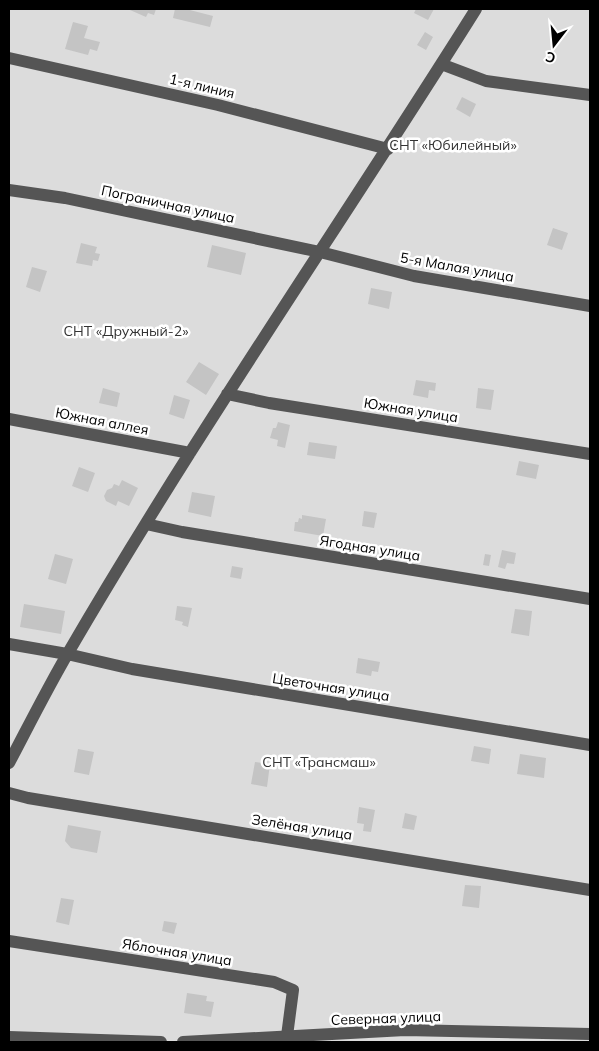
<svg xmlns="http://www.w3.org/2000/svg" width="599" height="1051" font-family="Mulish,sans-serif">
<rect width="100%" height="100%" fill="#fff"/>
<path fill="#dcdcdc" d="M9 9H590V1042H9Z"/>
<path fill="#c4c4c4" d="M130 9H156L154 15 148 13 146 17 130 10Z
M175 9H186L213 16 210 27 173 18Z
M416 9H434L428 20 414 13Z
M73 22 88 26 84 38 100 42 97 51 90 49 88 55 65 49Z
M425 32 433 37 426 50 417 45Z
M462 97 476 104 470 117 456 109Z
M553 228 568 233 562 250 547 245Z
M81 243 97 247 95 253 100 254 98 261 93 260 92 266 76 263Z
M212 245 246 253 241 275 207 267Z
M32 267 47 271 40 292 26 287Z
M371 288 392 292 389 309 368 304Z
M199 362 219 374 206 395 186 382Z
M416 380 436 383 435 391 429 390 428 398 413 395Z
M103 388 120 393 117 407 99 403Z
M478 388 494 390 491 410 476 408Z
M174 395 190 400 184 419 169 414Z
M278 422 290 425 285 448 277 446 278 440 270 438 273 428H276Z
M309 442 337 446 335 459 307 455Z
M519 461 539 465 536 479 516 475Z
M79 467 95 473 88 492 72 486Z
M122 480 138 488 129 506 118 501 116 506 106 501 104 496 107 490 112 488 114 484 119 486Z
M192 492 215 496 211 517 188 512Z
M364 511 377 513 374 528 362 526Z
M302 515 326 519 323 536 294 531 295 522H298L299 518 302 519Z
M502 550 516 553 514 564 507 563 505 569 498 567Z
M55 554 73 559 66 584 48 579Z
M485 554 491 555 489 566 483 565Z
M232 566 243 568 241 579 230 577Z
M24 604 65 611 61 634 20 627Z
M177 606 192 608 188 627 182 625 183 622 175 620Z
M515 609 532 611 529 636 511 633Z
M358 658 380 662 378 672 372 671 371 676 356 673Z
M474 746 491 749 489 764 471 761Z
M78 749 94 752 89 775 74 772Z
M520 754 546 758 544 778 517 774Z
M255 762 270 764 267 787 251 784Z
M359 807 375 810 371 832 363 831 364 824 357 823Z
M405 813 417 816 414 830 402 828Z
M68 825 101 831 97 853 71 848 65 841Z
M465 885 481 886 479 908 462 906Z
M61 898 74 900 69 925 56 922Z
M164 921 177 923 174 934 162 931Z
M187 993 207 996 206 1001 214 1002 211 1017 184 1013Z"/>
<g fill="none" stroke-linecap="round" stroke-linejoin="round">
<path stroke="#555" stroke-width="12" d="M9 58 218 105 388 149
M441 64 486 81 590 95
M9 190 65 198 320 252 414 276 590 306
M227 394 269 403 590 454
M9 419 190 453
M146 524 182 532 590 599
M9 644 67 654 132 669 590 745
M9 763C28 727 47 689 68 653 196 433 341 224 476 9
M9 793 28 798 590 890
M9 941 274 982 293 990 287 1036
M9 1037 161 1042
M183 1042 405 1030 590 1034"/>
</g>
<g text-anchor="middle" dominant-baseline="central" stroke-width="5" stroke-linejoin="round" paint-order="stroke">
<g font-size="14" fill="#000" stroke="#fff">
<text transform="translate(202 86) rotate(13)">1-я линия</text>
<text transform="translate(168 204) rotate(12)">Пограничная улица</text>
<text transform="translate(457 267) rotate(10)">5-я Малая улица</text>
<text transform="translate(411 410) rotate(9)">Южная улица</text>
<text transform="translate(102 421) rotate(11)">Южная аллея</text>
<text transform="translate(370 548) rotate(9)">Ягодная улица</text>
<text transform="translate(331 687) rotate(9)">Цветочная улица</text>
<text transform="translate(302 827) rotate(9)">Зелёная улица</text>
<text transform="translate(177 952) rotate(9)">Яблочная улица</text>
<text transform="translate(386 1018) rotate(-2)">Северная улица</text>
</g>
<g font-size="14" fill="#333" stroke="#fff">
<text x="453" y="145">СНТ «Юбилейный»</text>
<text x="126" y="331">СНТ «Дружный-2»</text>
<text x="319" y="762">СНТ «Трансмаш»</text>
</g>
</g>
<rect width="599" height="1051" fill="none" stroke="#000000" stroke-width="20"/>
<g transform="translate(554 45) rotate(196)" stroke="#ffffff" stroke-width="4" paint-order="stroke">
<path d="M0-4L9 19L0 12L-9 19Z" fill="#000000"/>
<text y="-8" font-size="14" font-weight="bold" text-anchor="middle" fill="#000000">С</text>
</g>
</svg>
